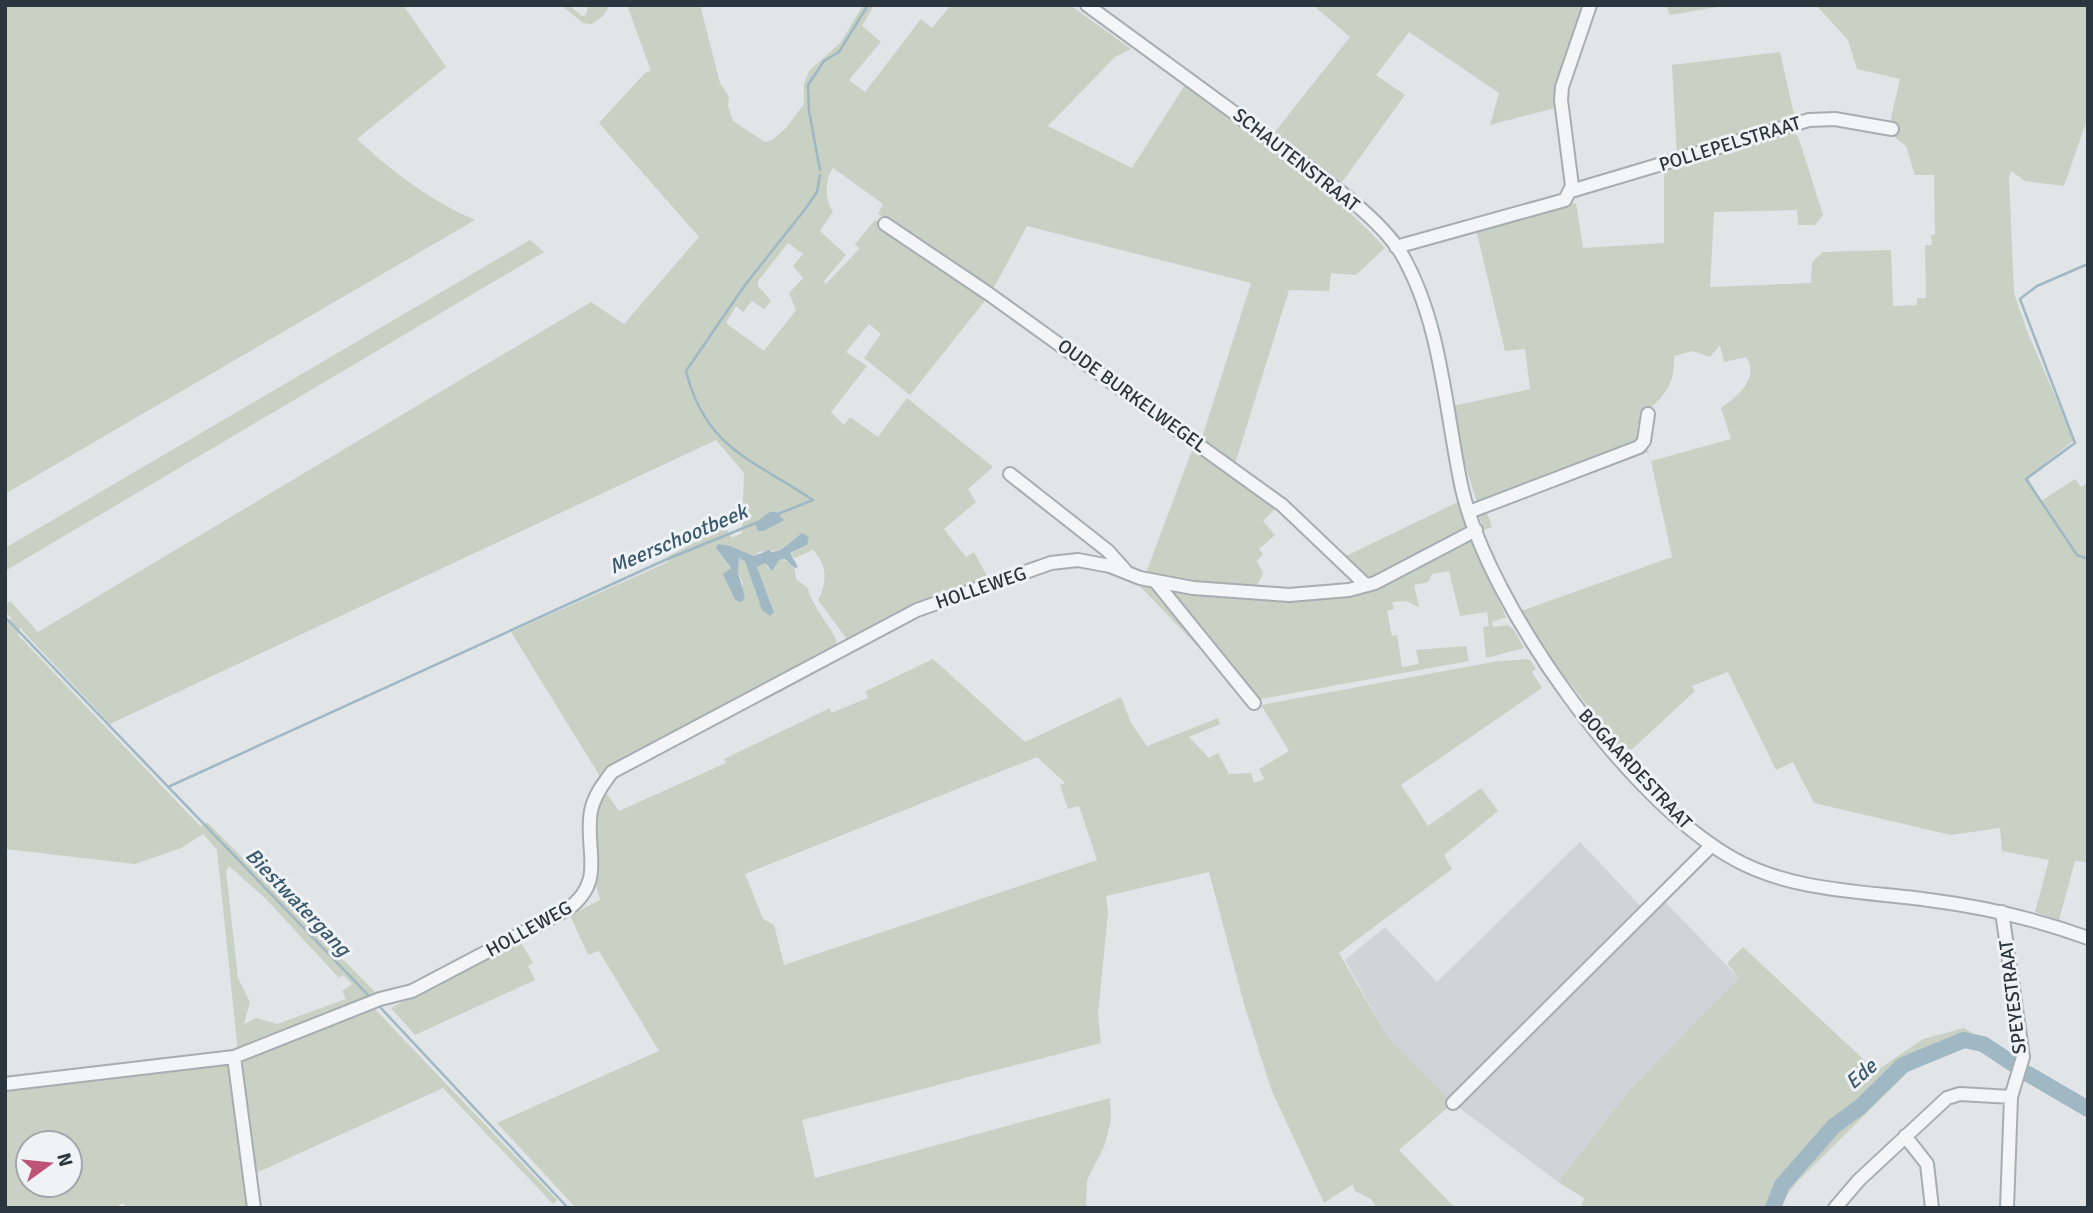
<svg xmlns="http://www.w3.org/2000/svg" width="2093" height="1213" font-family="Signika,sans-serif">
<rect width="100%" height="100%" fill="#e1e5e8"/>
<path fill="#cfd4d9" d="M1580 842 1648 914 1663 900 1739 978 1631 1088 1558 1182 1453 1103 1415 1066 1387 1036 1345 960 1385 927 1437 982Z"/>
<path fill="#c8d1c3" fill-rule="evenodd" d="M5 5H403L446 67 357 139C395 174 428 199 475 220L5 494Z
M561 5H569L582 16 586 15 588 5H610L603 16 592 24 583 23Z
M627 5H700L720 83 729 97 728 106 733 121 765 142 772 140 786 128 804 104V84L809 71 841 42 863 5H874L862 26 881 42 849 80 865 92 921 19 932 28 951 5H1070L1131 49 1115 57 1048 126 1132 168 1185 85C1254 136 1327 184 1385 248L1356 275 1331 273 1329 291 1289 290 1235 464 1201 441 1251 283 1027 226 991 293 878 214 883 204 833 168C825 179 824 200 833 211L820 231 846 255 824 281 826 284 859 249 855 244 875 220 987 298 910 395 864 358 881 334 869 324 846 352 867 366 831 412 844 425 850 417 878 437 907 398 993 467 968 489 976 502 944 529 966 557 974 552 987 576 1017 567 1018 572 849 642 818 600C828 582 827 565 813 550L795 558 790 554 807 545 802 533 781 550 759 552 754 556 730 546 716 548 731 569 724 575 735 600 743 584 738 572 739 558 745 560 759 602 774 611 757 567 765 563 768 569 779 560C791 559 796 568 796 579L808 588C812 609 838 633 837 646L601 778 511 632 668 562 667 557 725 526 732 538 742 533 744 473 716 440 110 724 20 628 18 635 201 827 207 822 376 993 369 999 238 1052 217 850 203 834 181 848 135 864 5 849V620L12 619 5 611V605L10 601 38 632 591 302 624 324 699 237 599 123 645 73 651 71ZM788 243 803 254 793 266 803 278 789 293 796 310 764 351 726 323 736 306 743 312 752 301 764 309 771 301 758 286V281ZM229 866 265 898 339 978 343 975 352 984 342 991 346 999 277 1024 256 1018 244 1024 250 1002 238 978 226 871Z
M1313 5H1583L1563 61 1555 108 1490 125 1499 93 1409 32 1376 75 1405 95 1342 182 1274 133 1350 37Z
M1666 5H1729L1670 15Z
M1816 5H2088V117L2064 186 2025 181 2011 171 2009 177 2014 293 2027 331 2074 440 2028 478 2041 501 2075 479 2081 487 2088 482V862L2075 861 2059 920 2035 912 2049 860 2002 851 2000 828 1951 835 1814 803 1793 762 1776 770 1728 672 1692 686 1695 691 1626 755 1547 654 1521 611 1672 557 1651 461 1731 439 1721 408C1735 398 1761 378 1746 357L1724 362 1720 345 1710 357 1693 351 1674 356C1676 384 1662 401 1639 416L1644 436 1638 444 1478 506 1461 451 1453 406 1530 389 1525 349 1505 351 1476 229 1576 203 1583 248 1664 243V168L1788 130 1798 136 1823 215 1815 225H1798L1797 210 1714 212 1710 287 1811 283 1812 262 1823 252 1891 250 1893 306 1917 305V298H1926L1925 245H1932L1931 235 1935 234 1934 175H1915L1906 146 1888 132 1900 79 1857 69 1848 40Z
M1780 52 1795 119 1677 155 1672 65Z
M530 240 544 252 5 571V548Z
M1194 445 1277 507 1263 521 1275 535 1259 549 1263 554 1257 561 1263 573 1253 594 1371 587 1344 557 1460 501 1477 553 1506 617 1492 622 1493 627 1508 625 1514 630 1524 648 1486 658 1483 627 1489 626 1487 612 1460 616 1449 571 1432 574 1428 582 1414 585 1419 607 1406 601 1392 602 1394 609 1387 611 1392 636 1397 635 1402 667 1419 664 1416 650 1466 646 1469 661 1244 702 1225 675 1135 581 1141 570 1146 573Z
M1647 446 1649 452 1487 513 1492 527 1484 530 1477 511Z
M933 659 1025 742 1121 697 1131 723 1147 746 1218 718 1220 724 1189 737 1209 758 1218 753 1229 774 1251 773 1254 783 1264 779 1259 769 1289 751 1261 705 1498 661 1529 659 1536 669 1532 672 1542 688 1401 785 1428 826 1481 788 1498 811 1444 855 1452 869 1339 953 1387 1036 1453 1103 1399 1150 1455 1208H1377L1371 1199 1355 1191 1353 1184 1324 1203 1271 1089 1244 1004 1209 872 1106 896 1108 912 1098 1015 1101 1043 802 1120 815 1178 1110 1098 1111 1120 1104 1147 1087 1180 1086 1208H576L497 1123 659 1051 599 951 588 955 570 915 600 900 595 881 599 803 606 793 619 811 726 763 724 759 830 708 831 713 868 698 866 691ZM1037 757 1065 783 1060 785 1068 809 1079 806 1097 860 784 965 774 925 763 919 745 874Z
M519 939 533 963 528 966 535 980 415 1035 391 1008Z
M1743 947 1876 1071 1923 1039 1964 1028 2017 1059 2013 1074 1968 1043 1910 1070 1799 1180 1786 1196 1782 1208H1581L1584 1198 1558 1182 1631 1088 1739 978 1727 963Z
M372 1006 557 1200 553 1204 443 1088 256 1173 242 1060Z
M228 1063 231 1065 250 1208H126L124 1203 112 1208H5V1089ZM28 1143H70V1185H28Z"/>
<path fill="#a0b7c4" d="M770 512H776L784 520 764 531H758L755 523Z
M802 533 809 537 807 545 790 553 798 567 795 568 785 559 779 560 772 571 765 563 757 567 774 612 770 616 762 610 745 561 739 558 738 572 745 598 741 602 735 600 723 574 731 568 716 548 718 544 730 546 754 556 769 550 772 552 781 550Z"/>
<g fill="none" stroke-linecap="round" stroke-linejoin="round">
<path stroke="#a0b7c4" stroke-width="2.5" d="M820 170 809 111 808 85 824 61 839 52 868 5
M2088 264 2037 286 2020 299 2075 443 2026 479 2077 555 2088 559
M778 514 813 500C753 460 705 448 686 371L745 285 806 208 817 192 820 175
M5 617 371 998
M168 787 665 560 758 522
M379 1006 568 1208"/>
<path stroke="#a0b7c4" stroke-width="16" d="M2028 1074 2088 1109
M1773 1208 1782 1185 1834 1126 1860 1107 1903 1065 1964 1040 1983 1044 2012 1063"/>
<defs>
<path id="minor" d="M1087 5C1153 53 1219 101 1285 150 1320 176 1378 216 1401 253 1442 323 1445 411 1462 489 1489 606 1629 801 1734 859 1793 892 1864 891 1929 900 1984 907 2036 919 2088 938
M1571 191 1809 120 1835 119 1892 129
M885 224 989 294 1282 505 1366 585
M1396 247 1565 200 1572 186 1561 100 1562 87 1590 5
M1010 474 1108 551 1125 570
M1469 512 1639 447 1644 441 1648 414
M1155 581 1254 703
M2002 912 2023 1057 2011 1097 2007 1208
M234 1057 254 1208
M5 1084 234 1057 380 999 412 991 568 909C607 880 584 850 591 811 594 796 603 784 612 772L917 610 1051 563 1078 560 1110 566 1140 578 1193 588 1289 595 1349 590 1375 583 1476 530
M1453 1103 1712 845
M1905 1136 1927 1164 1932 1208
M1835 1208 1859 1180 1947 1098 1960 1094 2011 1097"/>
</defs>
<use href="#minor" stroke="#a7adb1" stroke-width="16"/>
<use href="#minor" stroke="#f3f5f6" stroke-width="12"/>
</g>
<g text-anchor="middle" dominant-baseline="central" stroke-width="6" stroke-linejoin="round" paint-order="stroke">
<g font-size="19" fill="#2b353d" stroke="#f0f3f5">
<text transform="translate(1730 144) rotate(-17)">POLLEPELSTRAAT</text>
<text transform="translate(1296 160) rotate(38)">SCHAUTENSTRAAT</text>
<text transform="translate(1132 396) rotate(36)">OUDE BURKELWEGEL</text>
<text transform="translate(981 588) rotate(-19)">HOLLEWEG</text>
<text transform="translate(1635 769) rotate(47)">BOGAARDESTRAAT</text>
<text transform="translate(529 929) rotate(-29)">HOLLEWEG</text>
<text transform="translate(2013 997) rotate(-97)">SPEYESTRAAT</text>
</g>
<g font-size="21" font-style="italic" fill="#3a596c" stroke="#f0f3f5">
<text transform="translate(678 539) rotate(-23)">Meerschootbeek</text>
<text transform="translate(298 902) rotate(46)">Biestwatergang</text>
<text transform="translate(1861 1074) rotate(-41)">Ede</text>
</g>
</g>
<rect width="2093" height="1213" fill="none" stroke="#2b353d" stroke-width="14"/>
<g transform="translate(49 1164) rotate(75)"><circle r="33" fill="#f0f3f5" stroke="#a1a7ab" stroke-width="2"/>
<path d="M0-5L12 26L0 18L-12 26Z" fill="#be5475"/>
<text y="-10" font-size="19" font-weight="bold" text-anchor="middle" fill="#2b353d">N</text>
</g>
</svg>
